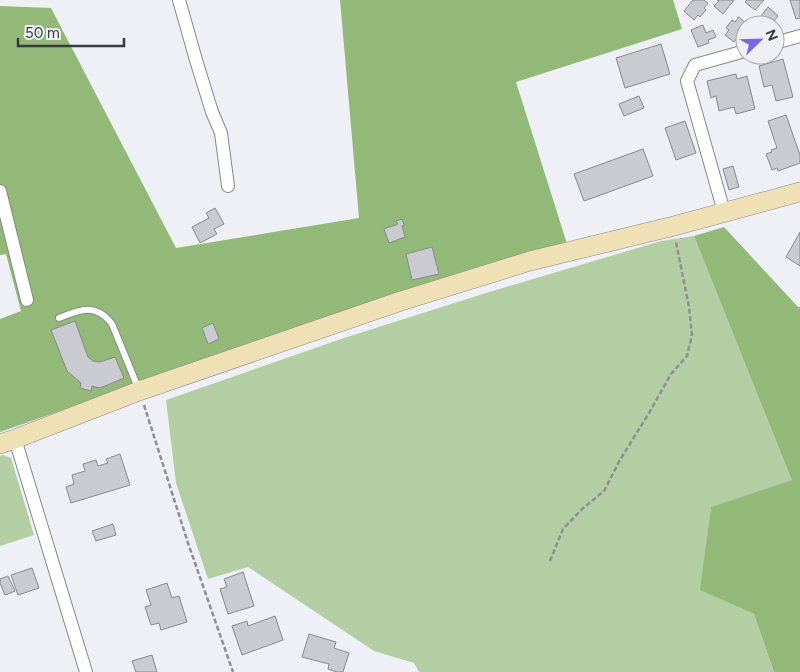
<svg xmlns="http://www.w3.org/2000/svg" width="800" height="672" font-family="Figtree,sans-serif">
<rect width="100%" height="100%" fill="#eef0f6"/>
<path fill="#b4cea3" d="M694 236 793 480 711 507 701 590 754 614 774 672H419L414 663 374 651 248 567 208 579 176 483 166 400 344 338 486 293 661 241Z
M3 455 11 458 34 535 0 546V456Z"/>
<path fill="#92b977" d="M340 0H673L682 29 516 82 567 244 137 384 0 432V319L21 311 6 254 0 255V6L51 8 176 248 359 218Z
M724 227 798 307H800V672H774L754 614 700 590 711 507 792 480 694 236Z"/>
<path fill="#c9cbd1" stroke="#87898f" d="M693 0H704L708 3 704 8 706 10 700 17 698 15 694 20 684 11Z
M717 0H734L723 14 714 6 719 1Z
M747 0H764L755 10 745 2Z
M790 0H800V18L796 19Z
M768 7 778 16 771 25H754Z
M739 17 748 25H745V29L734 42 725 35 729 30 726 28 732 20 735 22Z
M703 25 706 33 713 30 716 37 708 40 709 43 698 47 691 30Z
M661 44 670 74 625 88 616 58Z
M783 59 793 97 776 101 772 85 764 87 759 66Z
M736 74 737 79 747 76 755 109 736 114 734 107 719 111 716 96 711 98 707 81Z
M639 96 644 108 624 116 619 104Z
M786 115 800 155V163L778 171 777 168 772 170 766 154 772 152 771 150 777 148 768 121Z
M685 121 696 153 676 160 665 128Z
M643 149 653 176 584 201 574 174Z
M733 166 739 187 729 190 723 169Z
M215 208 224 224 214 229 217 234 200 243 192 227 209 218 206 213Z
M402 219 404 225 402 226 405 237 389 243 384 229 398 224 396 221Z
M800 232V266L786 257Z
M432 247 439 274 412 280 406 254Z
M75 321 88 357 93 361 100 362 115 357 124 378 100 388 92 386 91 391 80 388 81 383 67 371 51 330Z
M213 323 219 339 208 344 202 328Z
M120 454 130 485 71 503 66 487 74 484 72 475 85 471 83 464 96 460 98 466 108 463 106 459Z
M113 524 116 535 96 541 92 531Z
M32 568 39 588 18 595 11 575Z
M243 572 254 606 228 614 220 589 227 587 224 579Z
M8 576 15 591 5 595 0 583V579Z
M167 583 172 598 179 596 187 622 161 630 159 623 151 625 145 607 151 605 146 590Z
M275 616 283 640 242 655 232 626 247 621 248 626Z
M309 634 336 642 334 648 349 653 343 672H337L328 669 329 664 302 657Z
M152 655 157 672H136L132 661Z"/>
<g fill="none" stroke-linecap="round" stroke-linejoin="round">
<defs>
<path id="lane" d="M59 318C81 309 96 303 112 324L139 390"/>
<path id="street" d="M179 0 196 60 212 112 221 133 228 186
M775 43 800 36
M0 191 27 300
M724 212 687 81 695 65 745 51
M15 439 86 672"/>
<path id="secondary" d="M0 444 15 439 139 391 401 301 530 261 674 226 800 192"/>
</defs>
<use href="#lane" stroke="#86888e" stroke-width="8"/>
<use href="#street" stroke="#86888e" stroke-width="14"/>
<use href="#secondary" stroke="#86888e" stroke-width="20"/>
<path stroke="#8d8f93" stroke-width="2.5" stroke-dasharray="5 2.5" stroke-linecap="butt" d="M144 405 188 543 233 672
M550 561 563 529 582 509 604 491 620 460 649 413 671 374 687 356 692 335 689 307 676 242"/>
<use href="#lane" stroke="#fff" stroke-width="6"/>
<use href="#street" stroke="#fff" stroke-width="12"/>
<use href="#secondary" stroke="#efe0b6" stroke-width="19"/>
</g>
<g transform="translate(760 40) rotate(67)"><circle r="24" fill="#eef0f6" stroke="#a6a7ac"/>
<path d="M0-4L9 19L0 12L-9 19Z" fill="#7769e4"/>
<text y="-8" font-size="14" font-weight="bold" text-anchor="middle" fill="#393a3c">N</text>
</g>
<path d="M18 38v8h106v-8" fill="none" stroke="#393a3c" stroke-width="2.5"/>
<text x="25" y="38" font-size="15" fill="#393a3c" stroke="#eef0f6" stroke-width="4" paint-order="stroke">50 m</text>
</svg>
